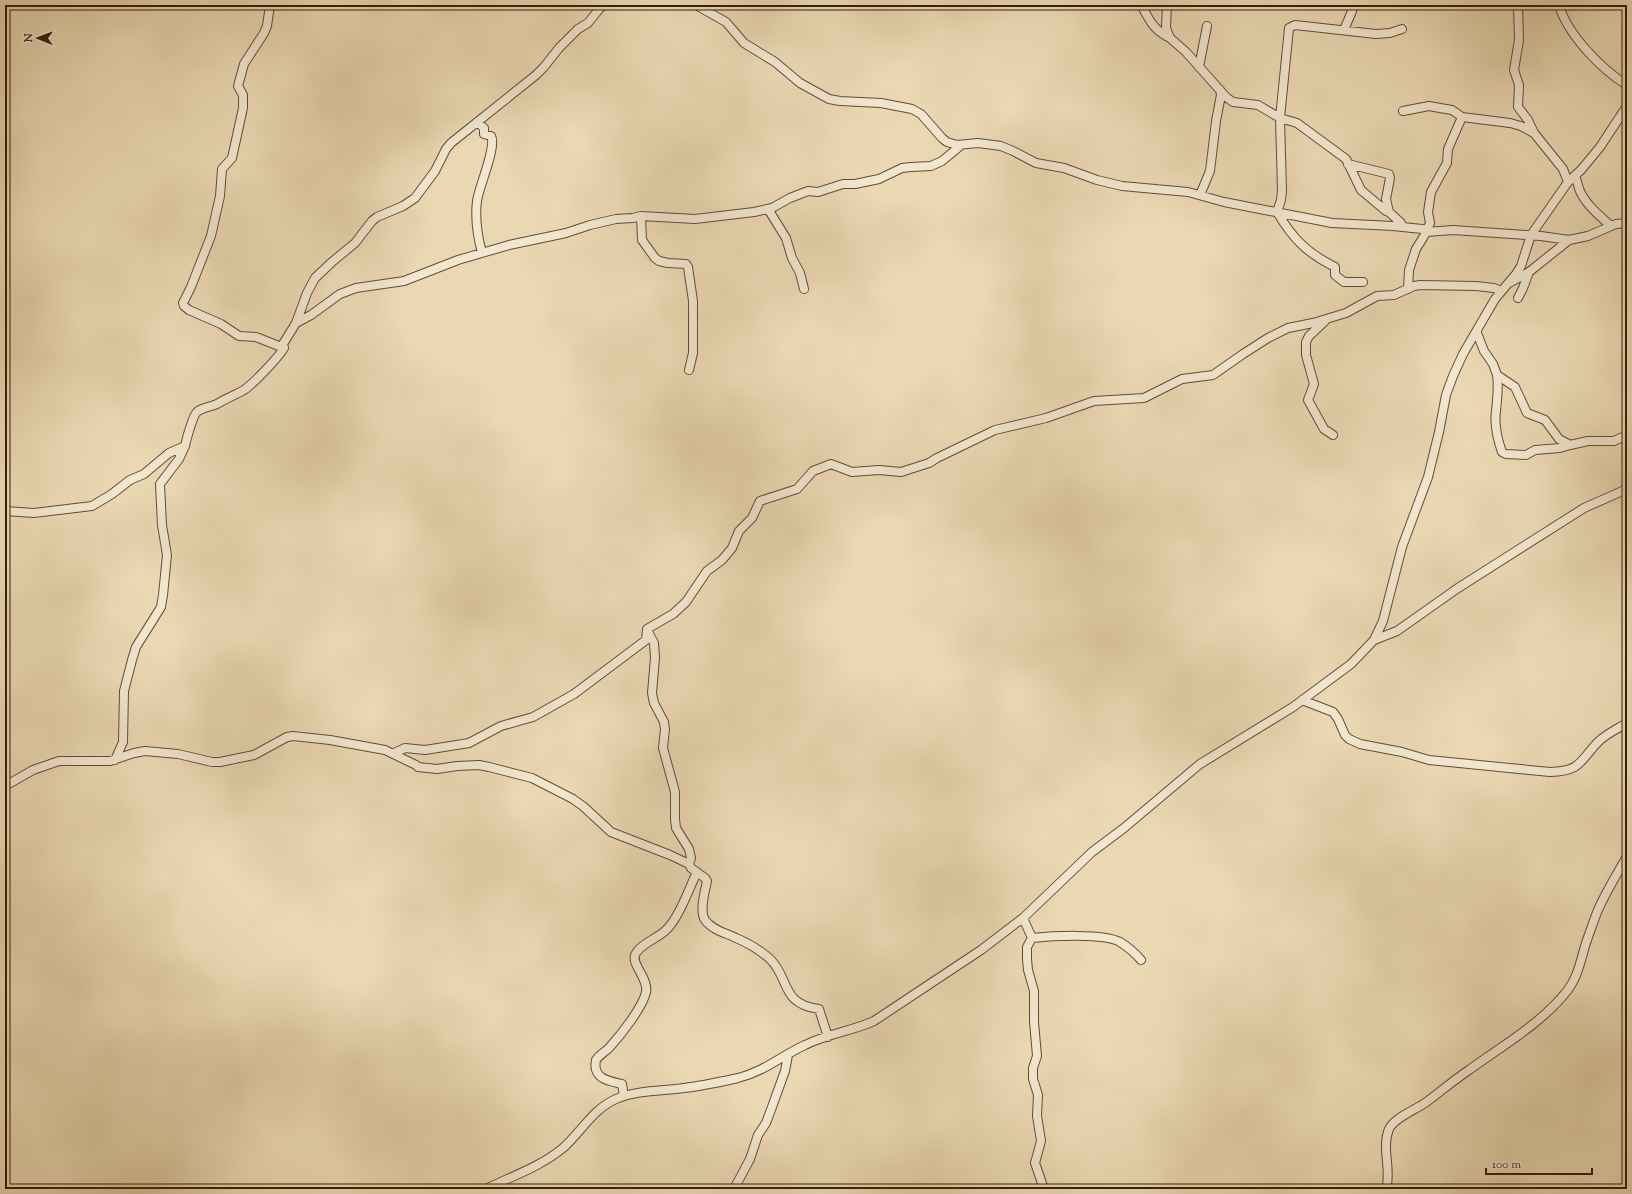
<svg xmlns="http://www.w3.org/2000/svg" width="1632" height="1194" font-family="'Sorts Mill Goudy',serif">
<rect width="100%" height="100%" fill="#ead8b3"/>
<filter id="stains"><feTurbulence type="fractalNoise" baseFrequency=".005" numOctaves="4"/><feColorMatrix values="0 0 0 0 .2 0 0 0 0 .09 0 0 0 0 .02 0 0 0 .5 -.17"/></filter>
<radialGradient id="worn" r=".72"><stop offset=".6" stop-color="#630" stop-opacity="0"/><stop offset="1" stop-color="#630" stop-opacity=".3"/></radialGradient>
<g fill="none" stroke-linecap="round" stroke-linejoin="round">
<defs>
<path id="minor" d="M270 5 267 26 264 33 244 64 238 86 243 95V108L232 158 222 169 220 196 211 236 191 287 183 303 184 306 189 310 221 324 239 336 256 337 284 348
M696 5 726 22 744 43 775 62 800 83 829 99 840 101 881 103 912 109 921 114 942 138 947 142 957 145 978 143 1001 146 1013 151 1036 163 1064 168 1097 180 1122 186 1188 192 1224 202 1332 223 1393 226 1422 229 1426 232 1453 230 1541 236 1569 240 1588 236 1616 224 1627 223
M1141 5C1150 20 1152 29 1170 38
M1167 5 1166 28 1170 38 1186 52 1226 97 1233 102 1258 105 1280 118 1297 123 1346 159 1361 190 1386 211 1389 212 1401 223 1402 227
M1518 5 1519 40 1514 70 1519 85 1518 107 1528 120 1534 133 1563 169 1568 182
M1559 5C1567 34 1602 70 1627 85
M1344 30 1352 11 1353 5
M1199 67 1207 26
M1403 111 1429 106 1440 108 1452 110 1462 117 1510 123 1521 126 1534 133
M477 122 484 128V134L491 136C497 147 479 186 477 201 475 217 478 238 482 253
M1348 164 1389 174 1390 178 1386 199 1389 212
M1575 176C1577 181 1578 186 1580 191 1586 205 1600 216 1611 226
M1200 195 1210 171 1216 121 1221 95 1220 90
M768 209 786 238 792 258 800 273 804 289
M641 216 642 240 655 258 659 261 668 263 686 264 688 267 693 301V353L689 370
M1426 232 1430 223 1428 212 1431 192 1447 163 1448 149 1462 117
M1363 282H1344L1335 275V267C1307 253 1293 239 1277 212L1281 200 1282 191 1280 118 1289 28 1295 25 1376 34 1390 33 1402 29
M1511 282 1529 272 1569 240
M1408 289 1409 270 1416 249 1426 233 1423 229
M1518 298 1523 288 1529 272
M1325 321 1309 336 1306 342V355L1314 384 1308 400 1324 429 1333 435
M296 323 311 315 340 294 356 288 404 281 458 260 509 245 566 233 590 225 616 219 633 218 641 216 695 219 754 212 772 208 790 198 808 191 818 192 843 184H855L879 179 902 168 911 167 931 166 942 161 959 147 957 145
M1477 333 1484 351 1493 364 1497 375 1515 387 1527 413 1545 420 1559 439 1570 445 1588 441H1614L1627 435
M1497 375C1499 387 1497 399 1496 411 1494 425 1497 438 1502 452L1506 454 1526 455 1535 450 1560 448 1570 445
M5 511 34 513 92 506 112 494 130 480 144 474 169 453 185 446C186 441 193 415 197 412 202 407 211 407 217 404 225 399 235 395 244 390 253 384 278 358 284 348L283 344 296 323 307 293 315 278 332 262 355 243 372 221 377 217 403 206 415 198 435 171 446 149 451 143 536 75 544 67 559 48 578 29 588 23 600 8 604 5
M647 630 654 643 655 658 652 693 654 703 664 722 665 729 663 748 675 792V819L676 828 689 849 691 858 689 864
M1374 640 1397 631 1458 588 1584 508 1627 489
M1302 700 1333 712 1338 719 1345 735 1349 739 1360 744 1402 752 1429 760 1550 772C1581 771 1579 762 1598 742 1606 734 1617 729 1627 723
M394 753 405 748 425 750 469 743 501 726 533 717 574 694 646 640 647 629 673 614 686 602 707 571 722 560 732 548 739 531 752 518 760 501 797 489 813 471 831 464 852 472 879 470 901 472 929 463 937 458 995 430 1046 418 1094 401 1144 398 1182 379 1213 375 1243 354 1268 338 1288 328 1313 323 1346 313 1377 296 1394 295 1414 286 1420 285 1476 286 1494 288 1501 291
M115 760 123 742 124 691 132 660 136 647 161 607 163 595 167 555 162 525 160 484 179 459 185 446
M5 786 33 770 59 761H110L134 753 145 751 178 754 212 762H220L254 755 287 737 293 736 330 740 385 750 416 765 418 767 437 769 457 766 479 765 489 767 532 778 573 799 584 807 611 832 670 855 689 864 691 868 705 878 707 881C705 891 699 911 705 920 712 930 726 933 736 938 748 943 761 951 770 959 790 978 780 1004 819 1009L828 1037
M1023 918 1032 938 1027 947V959L1028 970 1034 991V1022L1037 1056 1033 1068V1079L1038 1095 1037 1116 1041 1141 1035 1163 1044 1189
M1032 938C1051 936 1104 933 1120 942 1128 947 1135 953 1141 960
M624 1096 622 1084C609 1081 592 1079 596 1060 599 1055 605 1052 609 1048 620 1036 643 1007 646 992 649 978 629 963 636 953 642 943 656 939 665 931 678 920 689 889 697 872
M486 1189C512 1176 540 1167 563 1148 581 1132 593 1109 616 1099 637 1090 662 1091 684 1088 702 1086 720 1082 738 1078 765 1071 781 1056 805 1045 827 1034 852 1031 874 1021L981 950 1023 918 1092 852 1124 828 1200 764 1293 707 1351 664 1374 640 1383 621 1402 547 1428 477 1439 432 1446 395 1453 376 1463 354 1495 299 1516 274 1521 266 1531 235 1568 182 1581 170 1600 147 1627 106
M734 1189 750 1159 758 1135 766 1123 772 1107 785 1071 788 1055
M1386 1189C1392 1170 1381 1148 1389 1129 1394 1118 1415 1110 1425 1103 1440 1092 1454 1080 1469 1070 1502 1046 1542 1023 1567 991 1579 976 1581 957 1587 940 1590 932 1593 923 1596 915 1604 894 1617 875 1627 856"/>
</defs>
<use href="#minor" stroke="#644b36" stroke-width="10"/>
<use href="#minor" stroke="#f1e6ce" stroke-width="8"/>
</g>
<rect width="1632" height="1194" fill="none" stroke="#ead8b3" stroke-width="20"/>
<rect x="6" y="6" width="1620" height="1182" fill="none" stroke="#371c0c" stroke-width="2"/>
<rect x="10" y="10" width="1612" height="1174" fill="none" stroke="#371c0c"/>
<g transform="translate(38 38) rotate(271)" stroke="#f1e6ce" stroke-width="3" paint-order="stroke">
<path d="M0-3L7 15L0 10L-7 15Z" fill="#371c0c"/>
<text y="-6" font-size="11" font-weight="bold" text-anchor="middle" fill="#371c0c">N</text>
</g>
<path d="M1486 1168v6h106v-6" fill="none" stroke="#371c0c" stroke-width="2"/>
<text x="1492" y="1168" font-size="12" fill="#371c0c" stroke="#f1e6ce" stroke-width="3" paint-order="stroke">100 m</text>
<rect width="100%" height="100%" filter="url(#stains)"/>
<rect width="100%" height="100%" fill="url(#worn)"/>
</svg>
